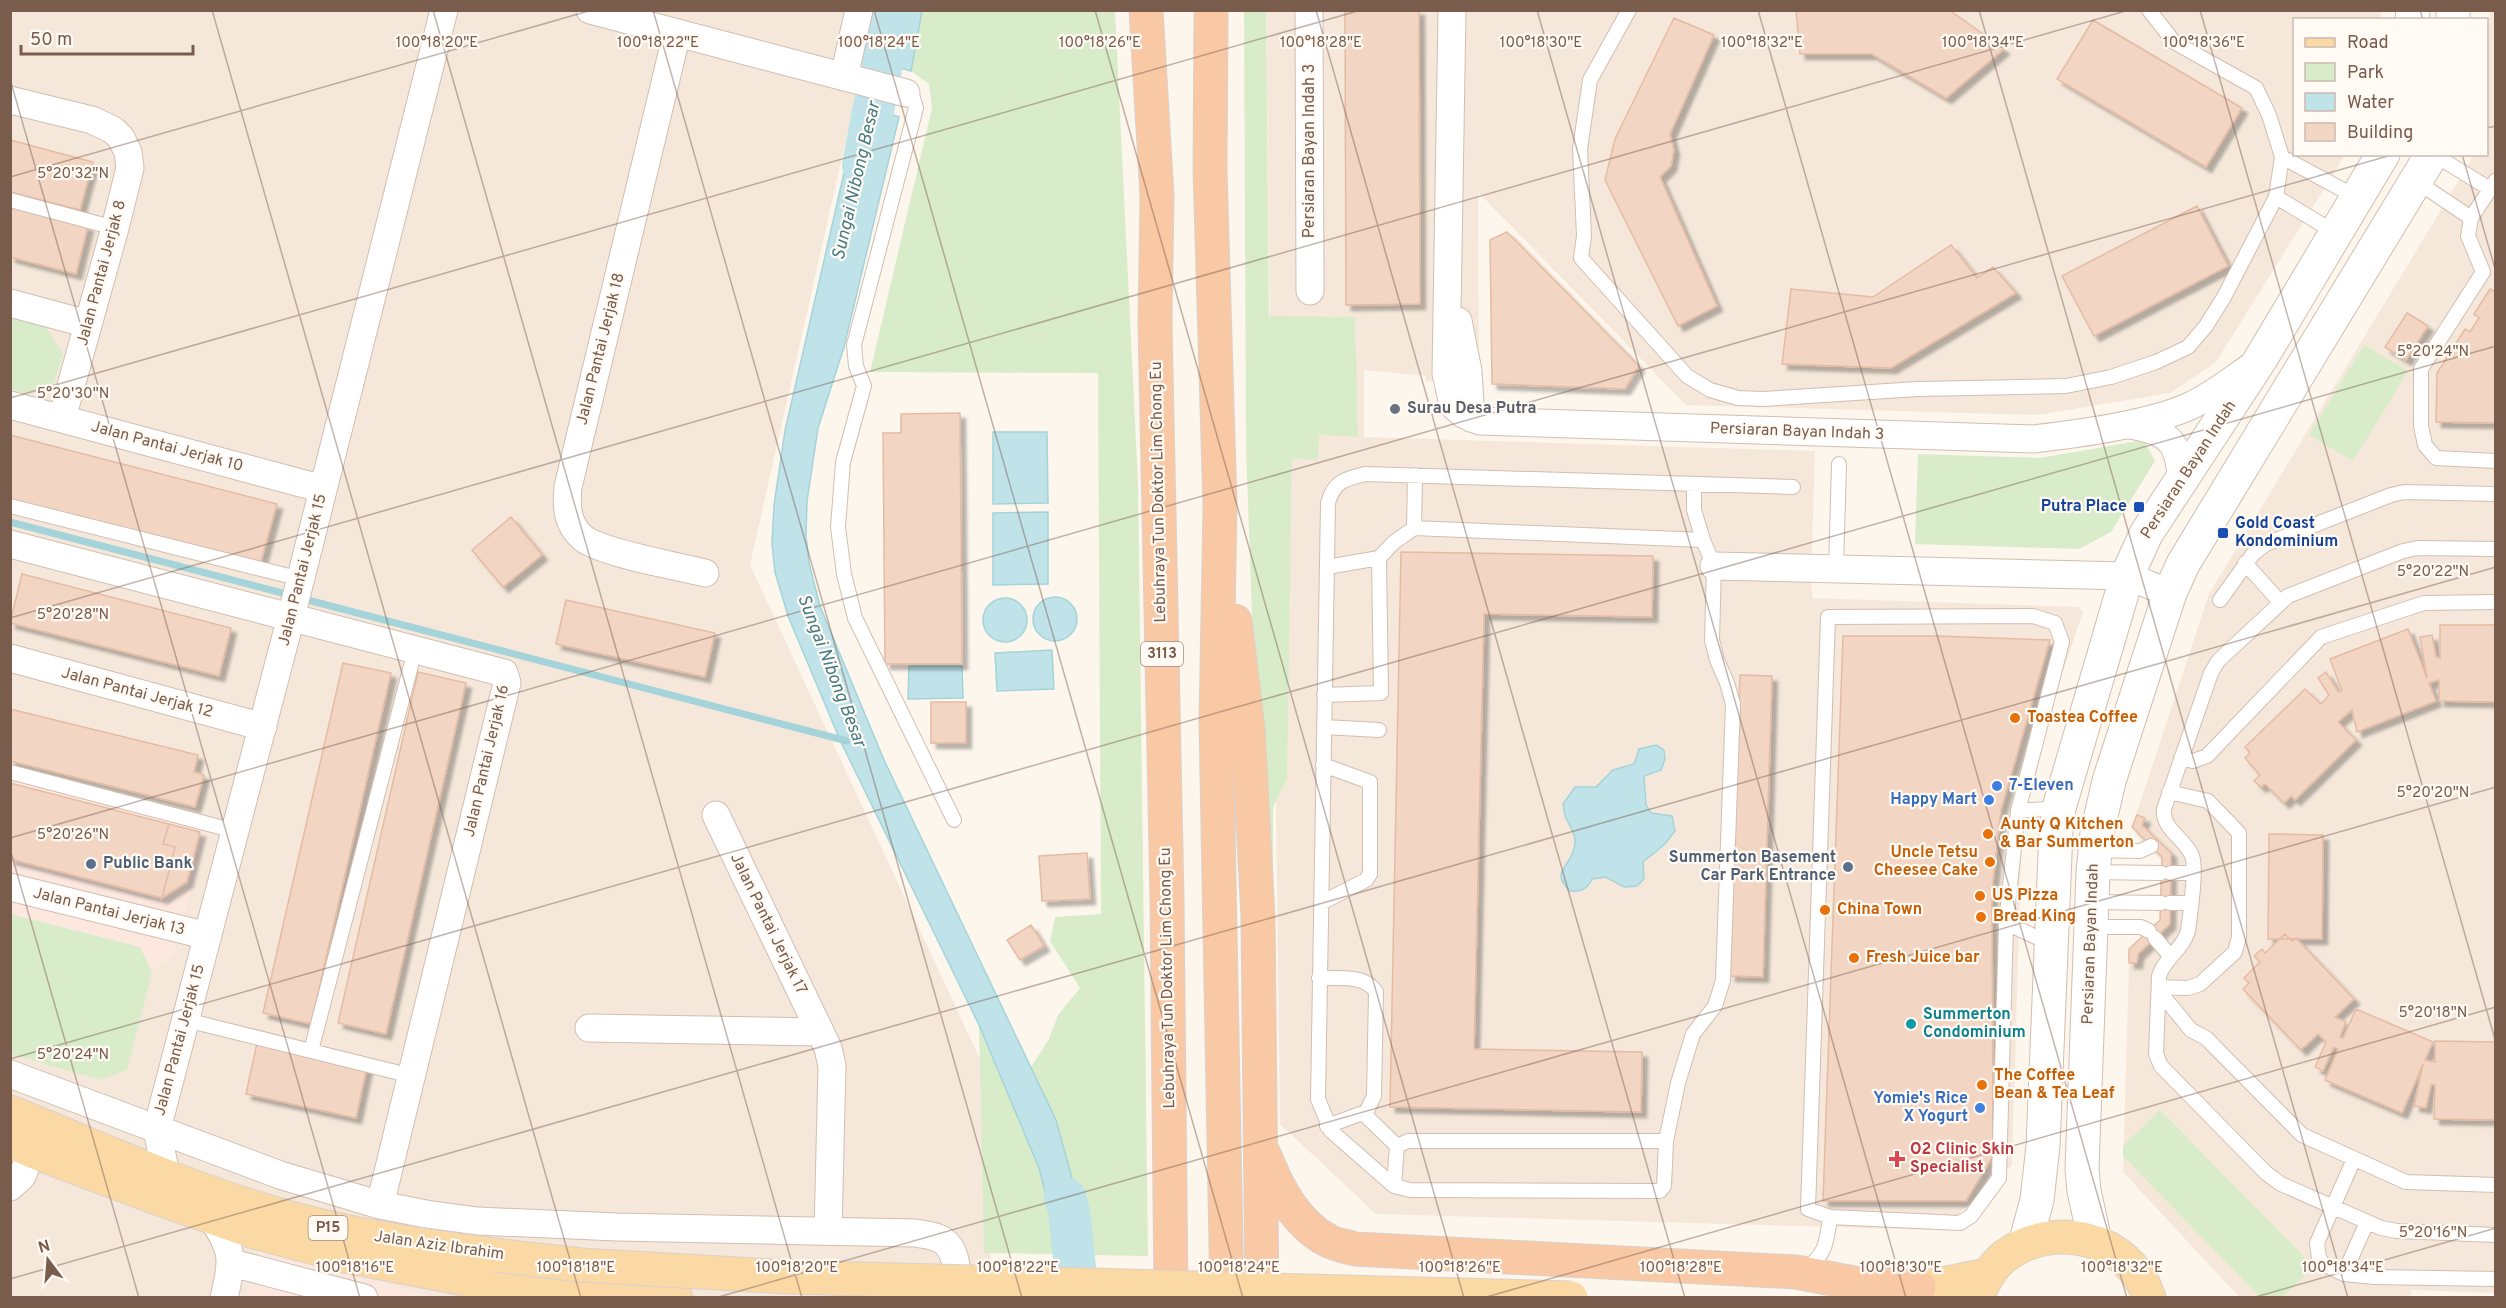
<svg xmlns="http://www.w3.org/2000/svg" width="2506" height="1308" font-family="Overpass,sans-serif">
<defs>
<filter id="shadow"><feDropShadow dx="5.5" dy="5.5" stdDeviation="1.5" flood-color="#0004"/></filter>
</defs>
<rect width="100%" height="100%" fill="#fdf6ec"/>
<path fill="#f5e8da" d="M10 11H875L750 565 985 1070 992 1297H11Z
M1266 11H2381L2380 19 2294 20V154L2345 155 2216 362 2170 393 2037 415 1686 405 1478 192 1479 383 1426 381V376L1364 370V437L1815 451 1811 583 1813 598 2079 607 2083 612 2023 791 2012 1165 1941 1230 1376 1214 1280 1124Z
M2490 11H2495V1293L2411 1290V1298L2239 1297 2123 1172 2129 963 2161 920 2162 857 2132 827 2209 594 2474 155 2486 154V64Z"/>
<path fill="#fde8e0" d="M10 767 212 818 173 954 152 972 139 947 11 914Z
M259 1249 434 1297 245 1298Z"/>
<path fill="#d8ecc9" d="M922 11H1115L1138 483 1148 1256 1093 1255 1056 1120 1031 1067 1049 1039 1058 1015 1080 988 1050 941 1055 917 1101 914 1098 373 870 372 932 108 929 84 911 71Z
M1244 11H1266L1269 316 1355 317 1358 437 1319 435 1318 460 1292 459 1287 779 1273 807V935L1252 616 1246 446Z
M11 318 46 327 63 354 54 383 26 393 11 389Z
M2364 345 2408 371 2353 461 2309 435Z
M2144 440 2155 461 2111 532 2079 549 1915 544 1918 454 2040 458Z
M10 914 140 947 152 972 127 1070 100 1080 11 1054Z
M979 1025 1039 1168 1061 1254 984 1253Z
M2160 1110 2314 1267 2282 1297H2260L2123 1156V1146Z"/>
<path fill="#bfe3e8" stroke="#a5d3da" stroke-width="1.5" d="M883 11H922L911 71 873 60Z
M860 103 899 117 844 347 818 428 807 501 806 536 809 563 820 606 884 760 1056 1120 1093 1255 1061 1254 1039 1168 979 1025 840 740 788 616 775 572 772 544 774 505 785 431Z
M993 432H1047L1048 503 993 504Z
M1048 512V584L993 585V513Z
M1033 619a22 22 0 1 1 44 0a22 22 0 1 1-44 0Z
M983 620a22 22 0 1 1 44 0a22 22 0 1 1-44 0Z
M1052 650 1054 689 997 691 995 653Z
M909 666H962L963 698 908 699Z
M1656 745 1664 750 1665 759 1661 770 1644 776 1646 805 1651 813 1672 816 1675 831 1665 844 1643 862 1644 879 1637 886 1624 887 1606 877 1592 879C1587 890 1580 892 1570 891 1550 872 1569 868 1574 849 1578 835 1570 828 1566 818 1564 814 1564 808 1563 804L1575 787H1596L1613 770 1634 764 1639 749Z"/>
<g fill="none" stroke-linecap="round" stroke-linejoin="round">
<path stroke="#a5d3da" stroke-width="7" d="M10 522 290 595
M300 598 847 741"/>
<path stroke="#bfe3e8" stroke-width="42" d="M863 165 892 10
M1065 1198 1069 1210 1078 1298"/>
</g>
<path fill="#f3d5c3" stroke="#e6bba3" stroke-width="1.5" filter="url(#shadow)" d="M1345 10H1419L1420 304 1346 305Z
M1796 10H1949L2004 49 1946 98 1872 54H1800Z
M1674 18 1714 35 1670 134 1674 150 1671 166 1660 177 1717 306 1678 326 1605 180 1615 139Z
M2093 20 2242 108 2206 167 2057 79Z
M10 140 93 162 80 210 10 192Z
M10 206 88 226 76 274 10 257Z
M2197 206 2228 266 2094 336 2062 276Z
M1507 232 1639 366 1625 389 1492 384 1490 240Z
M1951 245 1977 278 1993 267 2016 293 1891 368 1782 364 1791 289 1873 297Z
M2490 289 2494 291 2496 290V423L2436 422 2437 373 2465 329 2470 332 2479 318 2474 314Z
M2407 313 2428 326 2406 360 2385 347Z
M960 413 962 664H885L883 433H901V414Z
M10 435 277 504 260 565 10 499Z
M511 517 542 555 503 587 472 550Z
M1401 552 1653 556 1652 617 1484 614 1474 1049 1642 1052 1641 1112 1390 1107Z
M22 574 231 628 219 676 10 623Z
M566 600 715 633 705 677 556 644Z
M2440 625H2496V702L2439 701V680L2429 683 2436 701 2357 732 2352 710 2338 722 2356 740 2295 800 2291 796 2284 803 2265 784 2261 787 2254 781 2260 775 2245 758 2250 753 2245 747 2305 689 2321 704 2329 695 2318 678 2326 672 2338 692 2342 691 2330 659 2408 629 2427 678 2420 637 2432 635 2436 657 2440 658Z
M1843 636H1938L2050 640 2001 810 1992 891 1993 1156 1966 1201H1823Z
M343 663 391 673 311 1024 263 1013Z
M418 672 466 683 386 1034 338 1023Z
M1740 675 1772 676 1763 977 1730 976Z
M931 702H966V743H931Z
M10 709 198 755 194 772 204 775 195 807 10 761Z
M10 783 169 824 163 844 175 847 162 898 10 859Z
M2137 815 2145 818 2142 825 2171 853 2170 924 2138 954 2137 963H2129V949L2160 920 2162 857 2132 827Z
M169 824 200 832 187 882 162 898 175 847 163 844Z
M2269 834 2323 835 2322 939H2268Z
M1087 853 1090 899 1042 901 1039 856Z
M1031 925 1044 946 1020 960 1007 940Z
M2285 934 2292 941 2296 938 2354 999 2335 1017 2346 1022 2340 1037 2343 1038 2356 1009 2433 1042 2425 1060 2435 1062V1041L2496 1042V1120L2434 1119 2435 1085H2431L2426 1108 2414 1106 2423 1064 2402 1113 2325 1080 2338 1049 2334 1047 2323 1071 2315 1067 2326 1042 2318 1034 2301 1050 2243 989 2249 983 2244 978 2260 962 2254 956 2262 949 2265 953Z
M257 1043 367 1067 356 1118 246 1094Z"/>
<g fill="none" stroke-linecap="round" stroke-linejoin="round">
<defs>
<path id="service" d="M1629 10 1590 80 1580 149 1584 236 1581 258 1687 376 1710 390 1738 398 1763 399 1918 389 2066 386 2111 377 2156 362 2188 347 2206 326 2224 297 2276 197 2282 157 2269 115 2256 88 2174 42 2149 10
M906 93 913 98 916 108 854 345 856 366 864 386 843 462 838 527 844 574 855 618 954 820
M2433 154 2490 189
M2282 157 2356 197
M2496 180 2471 218 2468 236 2483 272 2421 369V426L2425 445 2436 458 2496 461
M2416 181 2471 218
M2276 197 2336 233
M10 200 115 228
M1694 484V510L1703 540 1714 566 1712 640 1717 660 1727 683 1733 704 1723 980 1715 1006 1693 1034 1678 1083 1666 1141 1664 1186 1660 1191 1410 1190 1394 1186 1331 1131 1318 1099 1328 503C1334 481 1345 479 1365 474L1793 487
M10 506 301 579
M1414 528 1415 475
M2496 549 2418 548 2403 551 2288 596 2218 661 2211 673 2164 809C2162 830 2185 838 2192 856 2197 869 2190 914 2188 931 2183 949 2164 959 2159 976L2156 1054 2161 1066 2266 1173 2281 1184 2381 1228 2397 1231 2496 1235
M2245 563 2280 602
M1327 567 1379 558 1393 543 1414 528 1703 540
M1836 569 1839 464
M2220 600 2253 554 2266 544 2391 495 2404 492 2496 494
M2033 616 2055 623 2062 642 2018 811 2006 923 1999 1178 1971 1216 1960 1223 1830 1217 1808 1209 1828 617Z
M1324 695 1381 693 1379 558
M1324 727 1379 730
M2181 758 2193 761 2207 756 2321 637 2424 603 2496 602
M10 772 235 831
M2018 811 2059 808
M2094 850 2140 851 2151 846
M2093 872 2161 873
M2171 873H2193
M2092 902 2161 903
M1321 903 1366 880 1370 874V782L1323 765
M2170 903H2190
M2006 923 2051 944
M2091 927H2141L2149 931
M2155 938 2171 957
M1319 978C1339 979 1365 974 1376 992L1374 1096 1365 1115
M2159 987 2188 988 2200 984 2235 952 2239 937V833L2208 801 2169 792
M2159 991 2191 1030 2206 1038 2302 1135 2406 1182 2496 1185
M186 1020 412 1076
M311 1051 415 650
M1327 1126 1360 1114 1365 1115 1397 1146 1394 1186
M1397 1146 1408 1141H1666
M2354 1159 2317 1243 2319 1258 2323 1264 2344 1274 2374 1277 2496 1279
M1805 1268C1826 1257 1827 1239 1830 1217
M2344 1274 2367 1222"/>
<path id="minor" d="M590 10 906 93
M1309 10 1310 291
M1452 10 1446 373 1453 405 1463 414 1480 421 2033 439C2077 434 2151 424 2190 406 2213 395 2232 380 2252 366
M677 33 568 487C566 506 567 525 583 538 601 553 678 566 705 573
M844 77 859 10
M10 100 92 120 113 130 121 138 128 152 130 168 115 228 62 418
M10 303 88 324
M1458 321 1468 371 1471 418
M10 405 323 489
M2129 425C2168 431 2180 441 2181 481
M10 544 504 673 507 683 380 1205
M1714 566 2127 576 2170 593
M10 658 263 727
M716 815 828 1048 832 1066 828 1231
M10 887 208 936
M589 1028 820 1032
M10 1074 280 1175 380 1205 426 1214 477 1221 617 1227 915 1233C922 1234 931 1235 938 1238 960 1247 957 1278 957 1298
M166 1175 157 1129 291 617 444 10
M10 1187 22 1176 32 1151
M212 1218C234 1252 233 1258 224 1298
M232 1263 364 1298"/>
<path id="tertiary" d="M2412 20 2413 10
M2453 20V10
M2095 1241 2084 1191 2082 1169 2093 872 2097 833 2109 781 2170 593 2183 564 2432 154
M2025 1244 2037 1200 2043 1146 2056 830 2059 808 2127 576 2146 534 2260 360 2383 154"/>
<path id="primary" d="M10 1112C95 1146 179 1185 266 1211 341 1234 418 1245 495 1255
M10 1141 32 1151 165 1201 254 1232 345 1256 491 1284 561 1292 676 1298
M1892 1294 1987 1275
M1976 1298C1984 1282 1991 1267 2005 1256 2053 1220 2130 1236 2149 1298"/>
<path id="trunk" d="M1146 10 1157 196 1155 322 1167 898 1171 1298
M1211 10 1210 170 1220 506 1216 722 1227 1298
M1235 621 1248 728 1258 917 1262 1298
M1264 1154C1277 1187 1295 1223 1327 1240 1335 1245 1346 1246 1355 1249L1796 1272 1854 1283 1919 1287"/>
</defs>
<use href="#service" stroke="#d1beb0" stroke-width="16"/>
<use href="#minor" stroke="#d1beb0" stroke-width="29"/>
<use href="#tertiary" stroke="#d1beb0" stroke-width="35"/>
<use href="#primary" stroke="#dad1cd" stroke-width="35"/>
<use href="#trunk" stroke="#dad1cd" stroke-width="35"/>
<use href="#service" stroke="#fff" stroke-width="14"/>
<use href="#minor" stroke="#fff" stroke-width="27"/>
<use href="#tertiary" stroke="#fff" stroke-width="33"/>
<use href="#primary" stroke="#fbd9a5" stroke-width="33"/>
<use href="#trunk" stroke="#f9c8a4" stroke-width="33"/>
<defs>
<path id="primary-bridge" d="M495 1255 581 1265 788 1277 1571 1298"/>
</defs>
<use href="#primary-bridge" stroke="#dad1cd" stroke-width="35" stroke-linecap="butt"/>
<use href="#primary-bridge" stroke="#fbd9a5" stroke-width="33"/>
</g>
<path fill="none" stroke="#7a5c4d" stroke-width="1.5" stroke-opacity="0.45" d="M212 10 581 1298M433 10 802 1298M653 10 1022 1298M874 10 1243 1298M1095 10 1464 1298M1316 10 1685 1298M1537 10 1906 1298M1758 10 2127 1298M1979 10 2348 1298M2200 10 2496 1043M2420 10 2423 20M10 79 360 1298M2486 128 2496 126M2462 154 2496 272M10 177 592 10M10 398 1361 10M10 618 2129 10M10 838 2395 154M10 849 139 1298M10 1059 2496 346M10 1279 2496 567M715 1298 2496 787M1483 1298 2496 1007M2252 1298 2496 1228"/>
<circle fill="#6b7280" stroke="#fffaf3" stroke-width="2" cx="1395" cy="409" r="6"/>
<g fill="#1a4fb4" stroke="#fffaf3" stroke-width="2">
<rect x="2133" y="501" width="12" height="12" rx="3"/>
<rect x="2217" y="527" width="12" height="12" rx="3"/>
</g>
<g fill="#e8710a" stroke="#fffaf3" stroke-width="2">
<circle cx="2015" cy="718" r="6"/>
<circle cx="1988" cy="834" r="6"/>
<circle cx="1990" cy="862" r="6"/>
<circle cx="1980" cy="896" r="6"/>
<circle cx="1825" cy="910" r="6"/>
<circle cx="1981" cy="917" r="6"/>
<circle cx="1854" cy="958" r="6"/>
<circle cx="1982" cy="1085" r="6"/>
</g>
<g fill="#3f7fe0" stroke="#fffaf3" stroke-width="2">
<circle cx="1997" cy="786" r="6"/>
<circle cx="1989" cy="800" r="6"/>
<circle cx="1980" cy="1108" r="6"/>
</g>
<g fill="#5c6f8a" stroke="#fffaf3" stroke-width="2">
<circle cx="91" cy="864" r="6"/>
<circle cx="1848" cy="867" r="6"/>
</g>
<circle fill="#0f9aa8" stroke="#fffaf3" stroke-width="2" cx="1911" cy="1024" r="6"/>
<path fill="#e0444e" stroke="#fffaf3" stroke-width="2" d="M1894 1150h6v6h6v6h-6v6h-6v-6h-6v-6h6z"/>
<g text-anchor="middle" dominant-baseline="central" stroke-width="4.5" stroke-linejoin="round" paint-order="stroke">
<g fill="#fffaf3" stroke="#a28b7f" stroke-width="1.5">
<rect x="1141" y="642" width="42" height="24" rx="4.5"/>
<rect x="308.5" y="1216" width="39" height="24" rx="4.5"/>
</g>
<g font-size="15" font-weight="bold" fill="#7a5c4d">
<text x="1162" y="654">3113</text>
<text x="328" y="1228">P15</text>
</g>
<g font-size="16" fill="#7a5c4d" stroke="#fffaf3">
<text transform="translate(1310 151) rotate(-90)">Persiaran Bayan Indah 3</text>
<text transform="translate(102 273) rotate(-75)">Jalan Pantai Jerjak 8</text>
<text transform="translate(601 349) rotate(-76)">Jalan Pantai Jerjak 18</text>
<text transform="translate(1797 432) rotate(2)">Persiaran Bayan Indah 3</text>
<text transform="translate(167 447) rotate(15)">Jalan Pantai Jerjak 10</text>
<text transform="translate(2189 470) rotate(-57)">Persiaran Bayan Indah</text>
<text transform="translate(1159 492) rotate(-91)">Lebuhraya Tun Doktor Lim Chong Eu</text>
<text transform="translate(303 570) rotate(-76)">Jalan Pantai Jerjak 15</text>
<text transform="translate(137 693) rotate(15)">Jalan Pantai Jerjak 12</text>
<text transform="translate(487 761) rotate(-77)">Jalan Pantai Jerjak 16</text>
<text transform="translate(109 912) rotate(14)">Jalan Pantai Jerjak 13</text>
<text transform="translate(768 924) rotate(64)">Jalan Pantai Jerjak 17</text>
<text transform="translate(2091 944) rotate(-88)">Persiaran Bayan Indah</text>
<text transform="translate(1168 978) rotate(-91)">Lebuhraya Tun Doktor Lim Chong Eu</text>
<text transform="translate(180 1040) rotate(-75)">Jalan Pantai Jerjak 15</text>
<text transform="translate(439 1246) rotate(8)">Jalan Aziz Ibrahim</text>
</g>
<g font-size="16" font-weight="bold" fill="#5b616d" stroke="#fffaf3" text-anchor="start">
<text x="1407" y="409">Surau Desa Putra</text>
</g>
<g font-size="16" font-weight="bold" fill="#164399" stroke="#fffaf3" text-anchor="end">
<text x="2127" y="507">Putra Place</text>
<text x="2235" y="524" text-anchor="start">Gold Coast<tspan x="2235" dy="18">Kondominium</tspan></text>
</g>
<g font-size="16" font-weight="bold" fill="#c56008" stroke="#fffaf3" text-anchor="start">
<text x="2027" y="718">Toastea Coffee</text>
<text x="2000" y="825">Aunty Q Kitchen<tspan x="2000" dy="18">&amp; Bar Summerton</tspan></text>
<text x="1978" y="853" text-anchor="end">Uncle Tetsu<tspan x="1978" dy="18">Cheesee Cake</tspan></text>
<text x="1992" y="896">US Pizza</text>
<text x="1837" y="910">China Town</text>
<text x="1993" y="917">Bread King</text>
<text x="1866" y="958">Fresh Juice bar</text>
<text x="1994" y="1076">The Coffee<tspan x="1994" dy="18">Bean &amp; Tea Leaf</tspan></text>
</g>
<g font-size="16" font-weight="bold" fill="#366cbe" stroke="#fffaf3" text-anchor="end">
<text x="2009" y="786" text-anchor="start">7-Eleven</text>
<text x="1977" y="800">Happy Mart</text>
<text x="1968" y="1099">Yomie's Rice<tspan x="1968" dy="18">X Yogurt</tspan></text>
</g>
<g font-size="16" font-weight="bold" fill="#4e5e75" stroke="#fffaf3" text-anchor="end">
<text x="1836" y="858">Summerton Basement<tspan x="1836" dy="18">Car Park Entrance</tspan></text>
<text x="103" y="864" text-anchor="start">Public Bank</text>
</g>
<g font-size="16" font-weight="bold" fill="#0d838f" stroke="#fffaf3" text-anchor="start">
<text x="1923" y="1015">Summerton<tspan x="1923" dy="18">Condominium</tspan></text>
</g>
<g font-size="16" font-weight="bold" fill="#be3a42" stroke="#fffaf3" text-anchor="start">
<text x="1910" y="1150">O2 Clinic Skin<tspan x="1910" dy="18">Specialist</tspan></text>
</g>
<g font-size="18" font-style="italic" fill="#437c86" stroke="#fffaf3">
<text transform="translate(857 181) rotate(-77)">Sungai Nibong Besar</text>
<text transform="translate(831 671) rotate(69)">Sungai Nibong Besar</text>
</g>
</g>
<g font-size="15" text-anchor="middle" fill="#7a5c4d" stroke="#fffaf3" stroke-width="4.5" stroke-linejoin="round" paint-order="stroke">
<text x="437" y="47">100°18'20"E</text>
<text x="658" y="47">100°18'22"E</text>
<text x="879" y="47">100°18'24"E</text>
<text x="1100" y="47">100°18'26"E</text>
<text x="1321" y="47">100°18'28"E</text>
<text x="1541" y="47">100°18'30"E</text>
<text x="1762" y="47">100°18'32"E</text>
<text x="1983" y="47">100°18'34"E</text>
<text x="2204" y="47">100°18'36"E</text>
<text x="73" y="178">5°20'32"N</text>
<text x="2433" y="356">5°20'24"N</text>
<text x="73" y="398">5°20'30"N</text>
<text x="2433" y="576">5°20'22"N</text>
<text x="73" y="619">5°20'28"N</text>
<text x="2433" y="797">5°20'20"N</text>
<text x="73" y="839">5°20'26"N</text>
<text x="2433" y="1017">5°20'18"N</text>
<text x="73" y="1059">5°20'24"N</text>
<text x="2433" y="1237">5°20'16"N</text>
<text x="355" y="1272">100°18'16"E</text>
<text x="576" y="1272">100°18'18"E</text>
<text x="797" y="1272">100°18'20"E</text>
<text x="1018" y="1272">100°18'22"E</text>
<text x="1239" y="1272">100°18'24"E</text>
<text x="1460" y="1272">100°18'26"E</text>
<text x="1681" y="1272">100°18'28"E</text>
<text x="1901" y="1272">100°18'30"E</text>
<text x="2122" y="1272">100°18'32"E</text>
<text x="2343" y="1272">100°18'34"E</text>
</g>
<rect width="2506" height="1308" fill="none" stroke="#7a5c4d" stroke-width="24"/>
<rect x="2293" y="18" width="195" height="138" fill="#fffaf3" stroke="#cabbb1" stroke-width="1.5"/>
<rect x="2305" y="38" width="30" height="9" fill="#fbd9a5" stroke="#cabbb1" stroke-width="1.5"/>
<text x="2347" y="48" font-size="18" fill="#7a5c4d">Road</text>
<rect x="2305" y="63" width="30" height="18" fill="#d8ecc9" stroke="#cabbb1" stroke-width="1.5"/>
<text x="2347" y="78" font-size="18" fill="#7a5c4d">Park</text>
<rect x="2305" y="93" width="30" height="18" fill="#bfe3e8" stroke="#cabbb1" stroke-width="1.5"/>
<text x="2347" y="108" font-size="18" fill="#7a5c4d">Water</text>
<rect x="2305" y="123" width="30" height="18" fill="#f3d5c3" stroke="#cabbb1" stroke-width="1.5"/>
<text x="2347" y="138" font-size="18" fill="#7a5c4d">Building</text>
<g transform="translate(48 1260) rotate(344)" stroke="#fffaf3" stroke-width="4.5" paint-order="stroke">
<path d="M0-4.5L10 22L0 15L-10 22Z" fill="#7a5c4d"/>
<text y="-9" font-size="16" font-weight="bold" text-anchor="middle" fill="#7a5c4d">N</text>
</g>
<path d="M21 45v9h172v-9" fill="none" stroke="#7a5c4d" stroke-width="3"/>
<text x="30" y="45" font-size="18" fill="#7a5c4d" stroke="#fffaf3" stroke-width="4.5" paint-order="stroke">50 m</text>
</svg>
